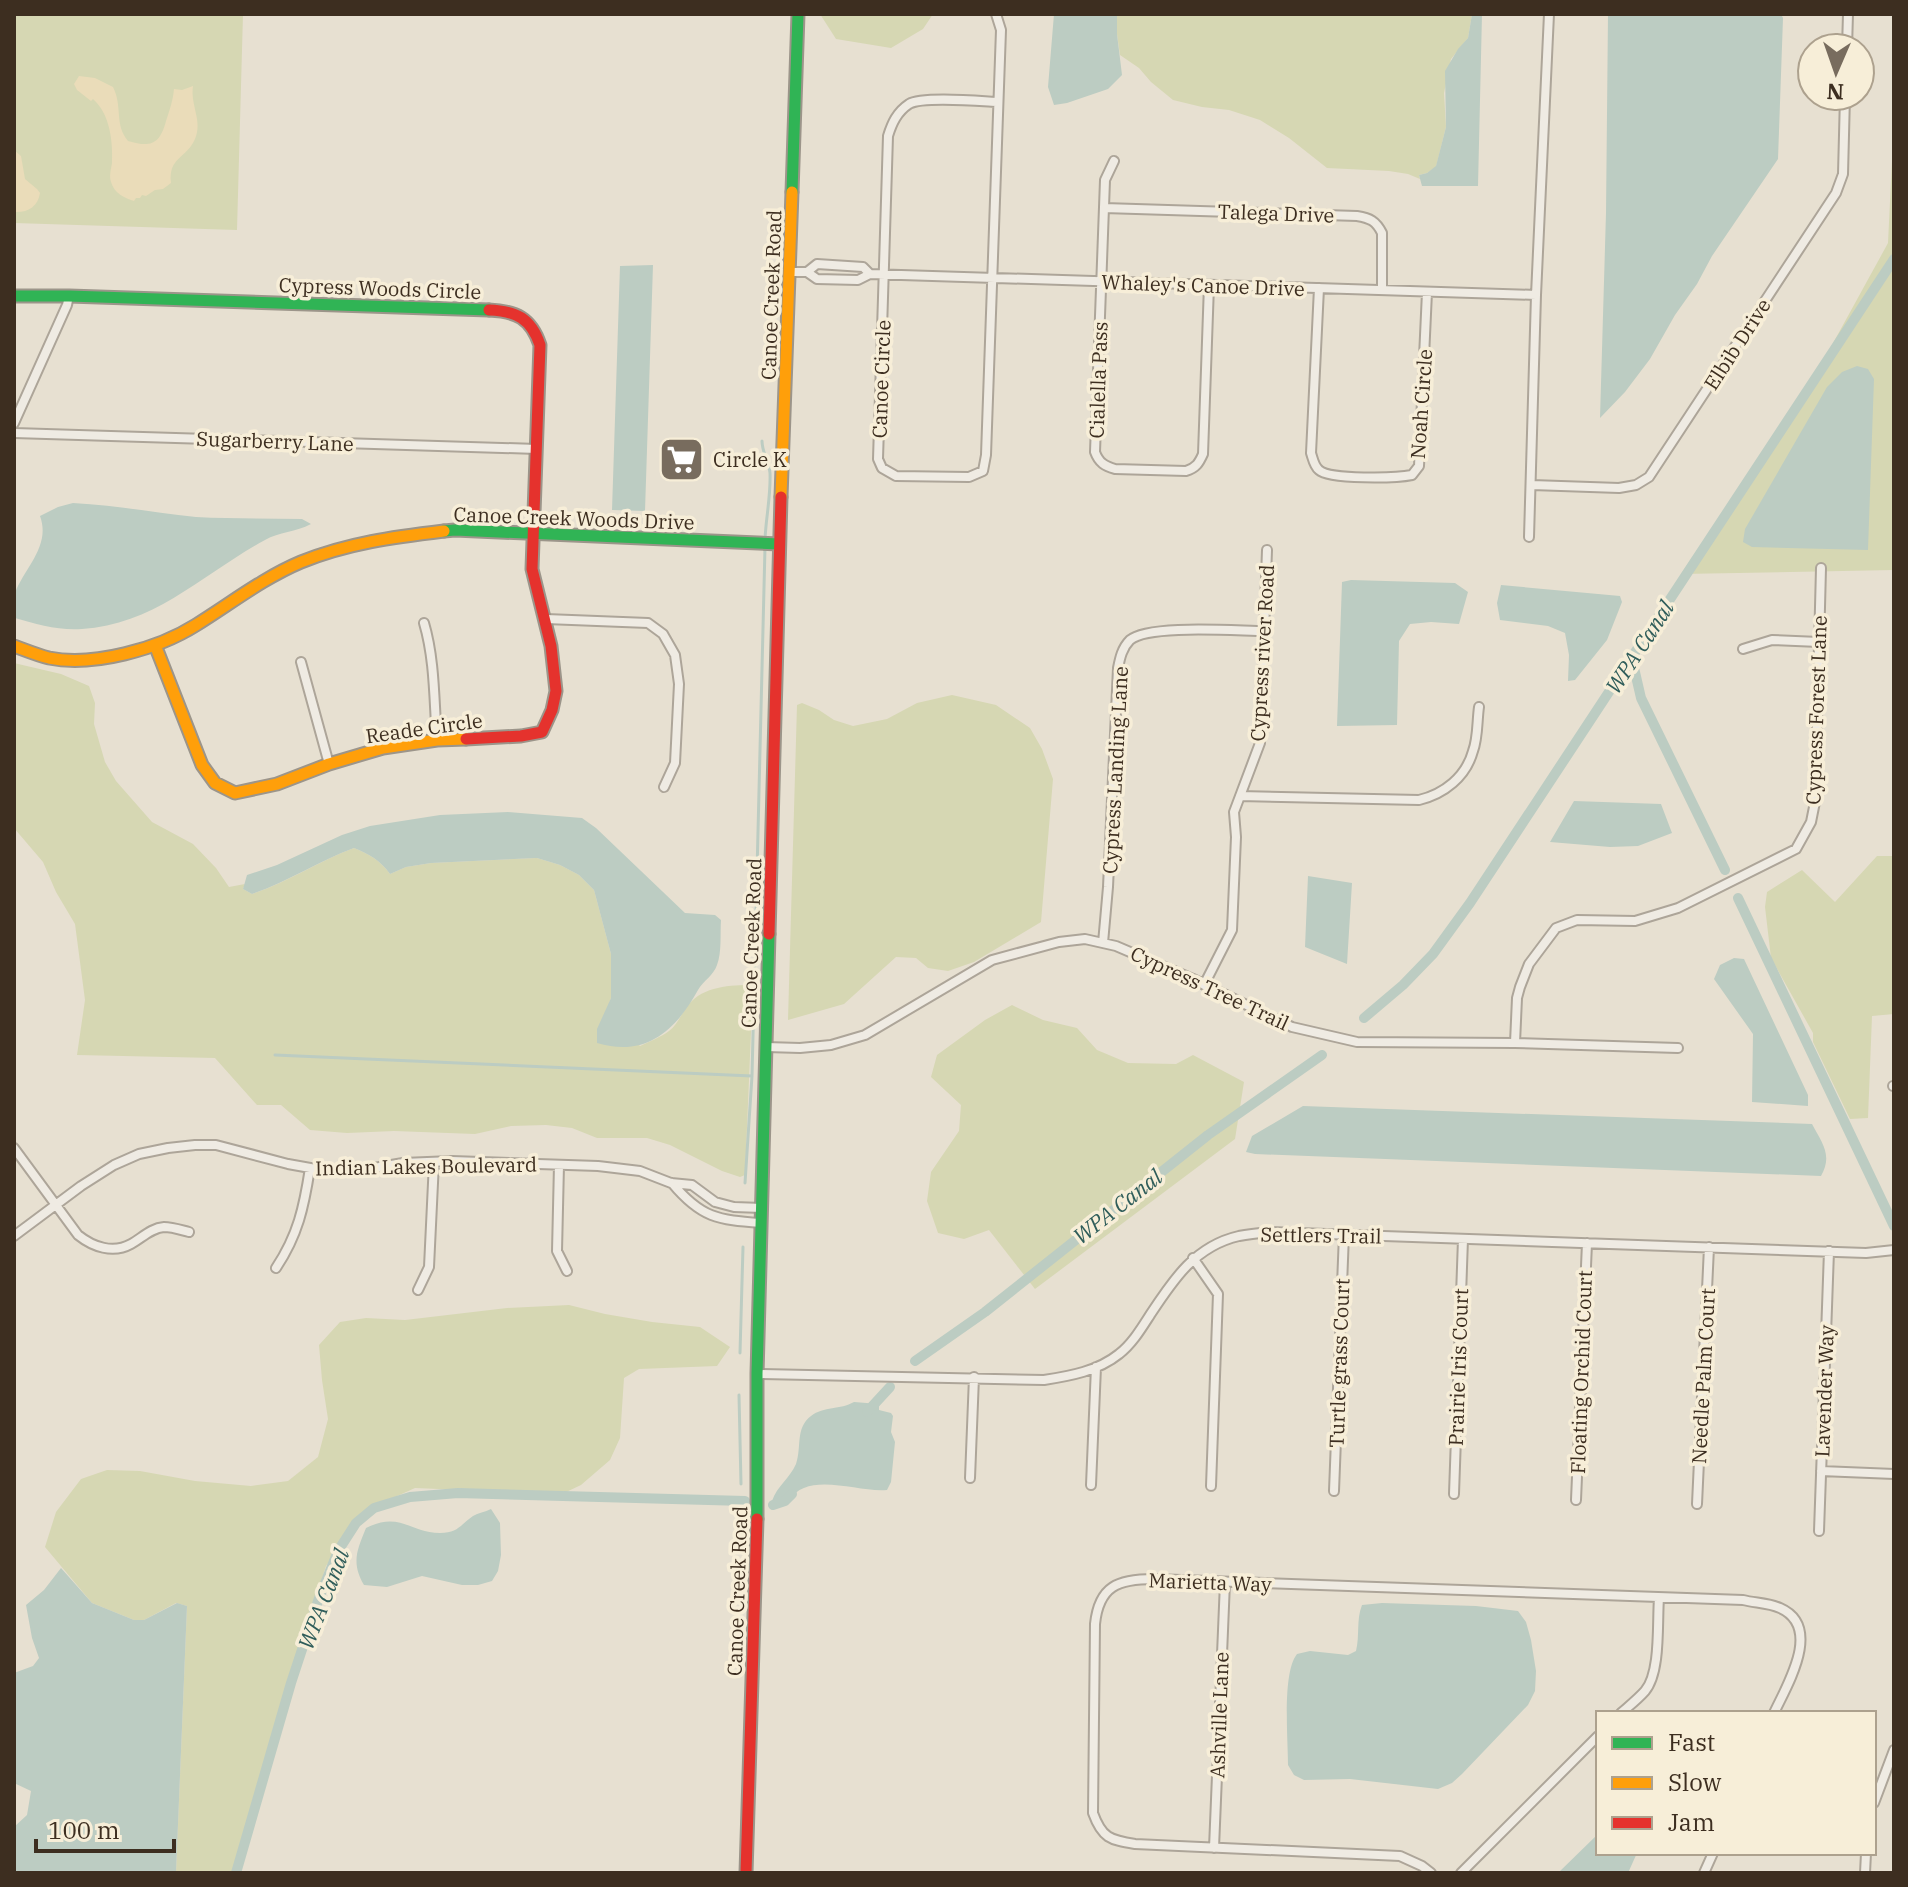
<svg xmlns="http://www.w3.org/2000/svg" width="1908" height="1887" font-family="'IBM Plex Serif',serif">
<rect width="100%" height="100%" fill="#e7e0d1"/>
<path fill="#d6d7b3" d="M14 14H243L237 230 14 223Z
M820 14H933L923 29 891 48 836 39Z
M1117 14H1472L1468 38 1451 59 1444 93 1446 127 1436 167 1427 173 1419 175 1420 179 1408 174 1389 171 1327 168 1289 138 1260 120 1229 110 1202 107 1173 100 1151 82 1139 68 1120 55 1117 34Z
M1894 118V570L1681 574 1815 376 1888 243Z
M14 663 61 674 89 686 95 703 94 724 105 762 116 781 152 822 193 844 216 868 229 887 245 884 243 889 252 894C288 882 319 861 354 848 369 854 380 860 390 874L406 867 431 863 537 858 560 865 579 875 594 890 611 954V998L606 1012 640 1046C650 1041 661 1037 669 1031 678 1024 681 1014 688 1005 704 986 730 985 753 985L745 1175 740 1177 722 1171 670 1145 647 1138H597L572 1128 546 1125 511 1126 475 1134 394 1131 347 1133 310 1130 281 1105H257L215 1058 77 1055 85 1000 75 924 56 892 43 862 14 828Z
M952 695 996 705 1030 728 1042 749 1053 779 1041 922 974 962 948 971 928 968 916 958 896 957 844 1004 788 1020 797 705 802 703 819 710 834 720 853 726 887 719 917 703Z
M1877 856H1894V1014L1872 1016 1868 1118 1850 1119 1813 1042V1033L1771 958 1765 907 1767 892 1802 870 1835 902Z
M1012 1005 1043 1020 1077 1028 1097 1050 1128 1063 1176 1064 1193 1055 1244 1082 1235 1139 1035 1289 989 1230 964 1239 938 1233 927 1201 931 1172 959 1131 961 1105 931 1077 937 1055 985 1020Z
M569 1305 605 1314 652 1322 700 1327 730 1347 717 1366 639 1369 624 1378 620 1438 610 1460 581 1485 562 1494 415 1488 364 1511 326 1566 276 1726 235 1873H176L187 1606 176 1603 144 1620H134L92 1603 45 1547 56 1512 81 1479 107 1470 140 1471 195 1481 251 1486 288 1481 318 1457 328 1419 322 1380 319 1345 340 1322 366 1318 405 1320 507 1308Z"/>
<path fill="#eadcb9" d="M79 76 95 78 113 87C123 107 114 124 128 141 151 148 160 144 166 121 170 109 173 100 174 89L182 90 193 86C190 105 203 121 195 139 187 158 168 157 171 183L163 189 155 190 146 196 142 195 140 198H136L134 201C124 198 114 193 111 182 109 176 111 169 112 163 113 141 110 114 93 99L91 101 77 90 74 84Z
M14 150 21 156 25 179 37 189 40 193C38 207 27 213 14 212Z"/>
<path fill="#bcccc2" d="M1054 14H1117V34L1122 75 1108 89 1067 103 1054 105 1048 87Z
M1472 14H1482L1478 186H1422L1419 175 1427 173 1436 166 1446 127 1445 71 1458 49 1468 38Z
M1608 14H1781L1783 18 1778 159 1712 256 1697 284 1675 315 1650 359 1625 392 1600 418 1606 213Z
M653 265 645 511 612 510 620 266Z
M1857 366 1868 369 1874 379 1868 550 1752 547 1743 542 1745 529 1827 387 1842 372Z
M73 503C115 505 155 513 196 517 231 519 267 518 302 519L311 524C296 532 279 532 265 540 204 573 155 625 82 629 60 631 36 624 15 618 14 611 13 601 15 593 25 567 51 546 40 516L58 507Z
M1351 580 1455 583 1468 592 1459 624 1431 622 1410 624 1399 641 1397 725 1337 726 1342 582Z
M1501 585 1620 596 1622 602 1607 640 1575 680 1568 681 1569 655 1565 633 1548 626 1500 620 1497 603Z
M1574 801 1661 804 1672 833 1638 846 1610 847 1550 842Z
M508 812 582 818 596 828 685 913 715 915 721 920C720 934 722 952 717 965 714 975 703 981 698 990 676 1030 646 1058 597 1043V1029L611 998V954L594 890 579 875 560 865 537 858 431 863 406 867 390 874C380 860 369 854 354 848 319 861 287 882 252 894L243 889 247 875 277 865 342 835 370 826 440 815Z
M1308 876 1352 883 1347 964 1305 947Z
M1734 958 1744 959 1808 1095V1106L1752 1102 1753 1034 1714 979 1720 965Z
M1303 1106 1812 1124C1822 1143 1833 1155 1821 1176L1255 1154 1246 1152 1252 1136Z
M854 1402 879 1404V1410L891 1413 893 1416 891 1432 895 1442 891 1482 887 1490C858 1493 807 1470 789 1501H772C777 1486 790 1478 796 1464 802 1447 795 1428 811 1416 824 1406 840 1410 854 1402Z
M491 1509 500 1523 501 1555 498 1571 492 1581 478 1585H462L422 1576 387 1587 364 1585C351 1563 357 1550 366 1528 400 1511 410 1533 440 1533 458 1533 460 1525 473 1516 478 1513 485 1512 491 1509Z
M61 1568 92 1603 134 1620H144L177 1603 187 1606 176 1873H14V1827L27 1815 31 1791 14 1783V1673L33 1666 39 1658 32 1638 26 1605 44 1590Z
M1382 1603 1476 1606 1518 1611 1526 1622 1531 1640 1536 1671 1535 1691 1528 1705 1462 1774 1452 1783 1438 1789 1350 1779 1304 1780 1294 1775 1288 1765C1288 1738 1282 1673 1297 1654L1310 1651 1348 1655 1356 1651C1360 1635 1356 1620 1362 1605Z
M1598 1834V1853H1637L1628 1873H1558Z"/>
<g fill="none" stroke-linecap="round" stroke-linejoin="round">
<path stroke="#bcccc2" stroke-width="3" d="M762 441C762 453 769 461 770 473 771 495 766 517 765 539
M275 1055 752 1076 745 1183
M752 1076 765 547
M740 1353 743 1247
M739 1395 741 1484"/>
<path stroke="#bcccc2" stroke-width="10" d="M1630 660 1635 672 1641 698 1725 870
M1738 898 1894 1226
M1364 1018 1403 985 1433 954 1470 903 1894 259
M915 1361 985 1312 1208 1135 1322 1055
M867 1412 890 1387
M773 1505 785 1501 792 1494
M236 1873 291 1683 319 1598 338 1551 356 1523 374 1508 410 1497 458 1493 745 1501"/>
<defs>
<path id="street" d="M996 14 1001 30 986 455 983 471 969 477 896 476 882 468 878 459 888 136C892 123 897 112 909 104 922 96 979 101 998 102
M1847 48 1848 14
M1114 161 1105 180 1095 452C1099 463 1105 466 1115 469L1186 471C1196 468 1199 463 1203 454L1209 285
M1104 208 1357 216C1370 218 1376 221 1382 233V290
M790 272H807L817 279 858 280 870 274 1536 295
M807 272 817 264 863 267 870 274
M1319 288 1311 453C1313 459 1314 466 1319 470 1329 480 1397 478 1412 475L1419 466 1427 292
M14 423 67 305 69 296
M14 433 537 449
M1532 485 1619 488 1636 485 1649 477 1836 193 1843 174 1845 96
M1529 537 1536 295 1549 14
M546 619 648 623 663 634 675 655 679 684 675 763 664 787
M424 623C435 660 434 702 437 740
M1743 649 1772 640 1819 642
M301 662 329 764
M1240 796 1419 800C1444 794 1466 777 1473 751 1478 738 1477 721 1479 707
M1103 943 1108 887 1118 668C1120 658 1122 648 1130 640 1148 624 1238 631 1265 631
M1204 985 1232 930 1236 837 1234 812 1260 743 1267 550
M1515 1043 1517 998 1520 987 1529 964 1556 928 1577 920 1635 921 1678 908 1796 849 1811 822 1815 802 1821 568
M766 1047 800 1048 831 1045 865 1035 992 960 1059 942 1085 939 1116 946 1193 979 1292 1027 1357 1042 1515 1043 1678 1048
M1893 1086H1894
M14 1148 78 1235C93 1247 113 1254 131 1244 142 1238 151 1228 164 1227 172 1227 181 1230 189 1232
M559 1165 557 1251 567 1271
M672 1183C701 1218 718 1220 761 1223
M14 1236 81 1186 114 1165 139 1154 168 1148 195 1145H216L288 1164 327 1171 368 1169 403 1163 452 1161 598 1166 640 1171 671 1183 692 1185 715 1202 734 1207 762 1208
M1193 1258 1218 1294 1211 1486
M276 1268C298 1235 304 1207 310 1168
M418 1290 429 1267 434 1162
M757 1374 1044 1380C1070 1376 1098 1371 1119 1354 1132 1344 1141 1329 1150 1315 1173 1280 1195 1246 1239 1236 1249 1234 1259 1233 1270 1232L1866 1253 1894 1250
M1821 1471 1894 1474
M970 1478 974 1377
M1091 1485 1096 1367
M1334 1491 1344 1234
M1454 1494 1463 1239
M1576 1500 1587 1243
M1697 1504 1709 1247
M1819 1531 1829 1251
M1621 1713C1629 1706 1638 1699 1645 1691 1661 1672 1657 1623 1659 1598
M1874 1803 1894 1750
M1214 1848 1225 1582
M1431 1873 1422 1866 1400 1856 1135 1844C1110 1840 1102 1838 1093 1813L1095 1624C1099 1586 1118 1579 1154 1579L1743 1600C1755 1603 1769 1603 1780 1608 1823 1627 1787 1685 1774 1713
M1461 1873 1598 1736
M1704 1873 1713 1853
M1865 1873 1866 1853"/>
<path id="fast" d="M792 192 798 14
M14 296H69L489 310
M444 531 455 530 779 544
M757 1519V1374L769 934"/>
<path id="slow" d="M781 497 792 192
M155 645 202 765 215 783 235 793 277 784 329 764 383 748 437 740 466 739
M14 646C25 650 37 655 49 658 93 667 158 649 196 625 230 604 263 578 301 562 348 543 394 537 444 531"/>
<path id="jam" d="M466 739 521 736 542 732 552 710 556 691 551 646 532 569 540 345C531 318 516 311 489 310
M769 934 781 497
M746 1873 757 1519"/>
</defs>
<use href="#street" stroke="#ada599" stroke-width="12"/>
<use href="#fast" stroke="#9c958a" stroke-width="15"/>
<use href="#slow" stroke="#9c958a" stroke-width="15"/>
<use href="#jam" stroke="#9c958a" stroke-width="15"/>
<use href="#street" stroke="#efebe3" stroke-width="8"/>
<use href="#fast" stroke="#30b455" stroke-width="11"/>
<use href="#slow" stroke="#ff9f0a" stroke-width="11"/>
<use href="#jam" stroke="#e5322d" stroke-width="11"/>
</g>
<defs>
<symbol id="supermarket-square" viewBox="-11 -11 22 22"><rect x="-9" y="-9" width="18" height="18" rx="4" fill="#786c5e" stroke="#f7eed8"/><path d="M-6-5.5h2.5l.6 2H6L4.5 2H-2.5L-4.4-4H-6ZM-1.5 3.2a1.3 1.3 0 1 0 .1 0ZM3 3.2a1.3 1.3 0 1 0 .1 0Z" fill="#fff"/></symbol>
</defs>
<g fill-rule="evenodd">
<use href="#supermarket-square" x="656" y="434" width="51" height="51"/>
</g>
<g text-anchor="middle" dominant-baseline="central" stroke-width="7" stroke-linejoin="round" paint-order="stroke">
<g font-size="20" fill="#3d2e20" stroke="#f7eed8">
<text transform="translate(1276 213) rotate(2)">Talega Drive</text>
<text transform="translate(1203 285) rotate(2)">Whaley's Canoe Drive</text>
<text transform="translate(380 288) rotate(2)">Cypress Woods Circle</text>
<text transform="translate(771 295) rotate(-88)">Canoe Creek Road</text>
<text transform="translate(1737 344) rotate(-57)">Elbib Drive</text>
<text transform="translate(881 379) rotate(-88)">Canoe Circle</text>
<text transform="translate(1098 380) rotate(-88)">Cialella Pass</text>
<text transform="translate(1421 404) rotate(-86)">Noah Circle</text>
<text transform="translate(275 441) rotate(2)">Sugarberry Lane</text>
<text transform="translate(574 518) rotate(2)">Canoe Creek Woods Drive</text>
<text transform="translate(1262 653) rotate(-87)">Cypress river Road</text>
<text transform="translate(1816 710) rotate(-88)">Cypress Forest Lane</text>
<text transform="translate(424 728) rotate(-8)">Reade Circle</text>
<text transform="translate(1115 770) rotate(-87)">Cypress Landing Lane</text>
<text transform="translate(751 943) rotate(-88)">Canoe Creek Road</text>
<text transform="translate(1210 988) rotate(25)">Cypress Tree Trail</text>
<text transform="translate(426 1166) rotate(-1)">Indian Lakes Boulevard</text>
<text transform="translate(1321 1235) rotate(1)">Settlers Trail</text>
<text transform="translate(1339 1363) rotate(-88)">Turtle grass Court</text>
<text transform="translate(1458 1367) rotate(-88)">Prairie Iris Court</text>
<text transform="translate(1581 1372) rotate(-88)">Floating Orchid Court</text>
<text transform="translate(1703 1376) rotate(-87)">Needle Palm Court</text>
<text transform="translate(1824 1391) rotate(-88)">Lavender Way</text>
<text transform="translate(1210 1582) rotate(2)">Marietta Way</text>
<text transform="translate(737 1591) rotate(-88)">Canoe Creek Road</text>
<text transform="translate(1219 1715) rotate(-88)">Ashville Lane</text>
</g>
<g font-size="20" fill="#3d2e20" stroke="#f7eed8" text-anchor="start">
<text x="713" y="459">Circle K</text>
</g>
<g font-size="22" font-style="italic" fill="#2f5d5a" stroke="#f7eed8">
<text transform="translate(1639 647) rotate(-57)">WPA Canal</text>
<text transform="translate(1117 1206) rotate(-38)">WPA Canal</text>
<text transform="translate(323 1599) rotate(-69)">WPA Canal</text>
</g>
</g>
<rect width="1908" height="1887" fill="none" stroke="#3d2e20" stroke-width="32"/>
<rect x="1596" y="1711" width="280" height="144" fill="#f7eed8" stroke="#ada18e" stroke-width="2"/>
<rect x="1612" y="1737" width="40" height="12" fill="#30b455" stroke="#ada18e" stroke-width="2"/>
<text x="1668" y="1751" font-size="24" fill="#3d2e20">Fast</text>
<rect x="1612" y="1777" width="40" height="12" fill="#ff9f0a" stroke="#ada18e" stroke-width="2"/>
<text x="1668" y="1791" font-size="24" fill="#3d2e20">Slow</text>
<rect x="1612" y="1817" width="40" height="12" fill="#e5322d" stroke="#ada18e" stroke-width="2"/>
<text x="1668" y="1831" font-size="24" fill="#3d2e20">Jam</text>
<g transform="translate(1836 72) rotate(182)"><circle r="38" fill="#f7eed8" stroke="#ada18e" stroke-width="2"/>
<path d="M0-6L14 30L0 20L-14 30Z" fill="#786c5e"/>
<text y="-12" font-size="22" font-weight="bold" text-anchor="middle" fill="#3d2e20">N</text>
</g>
<path d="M36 1839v12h138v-12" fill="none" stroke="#3d2e20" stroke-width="4"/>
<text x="48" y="1839" font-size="24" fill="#3d2e20" stroke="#f7eed8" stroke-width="6" paint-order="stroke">100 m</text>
</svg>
